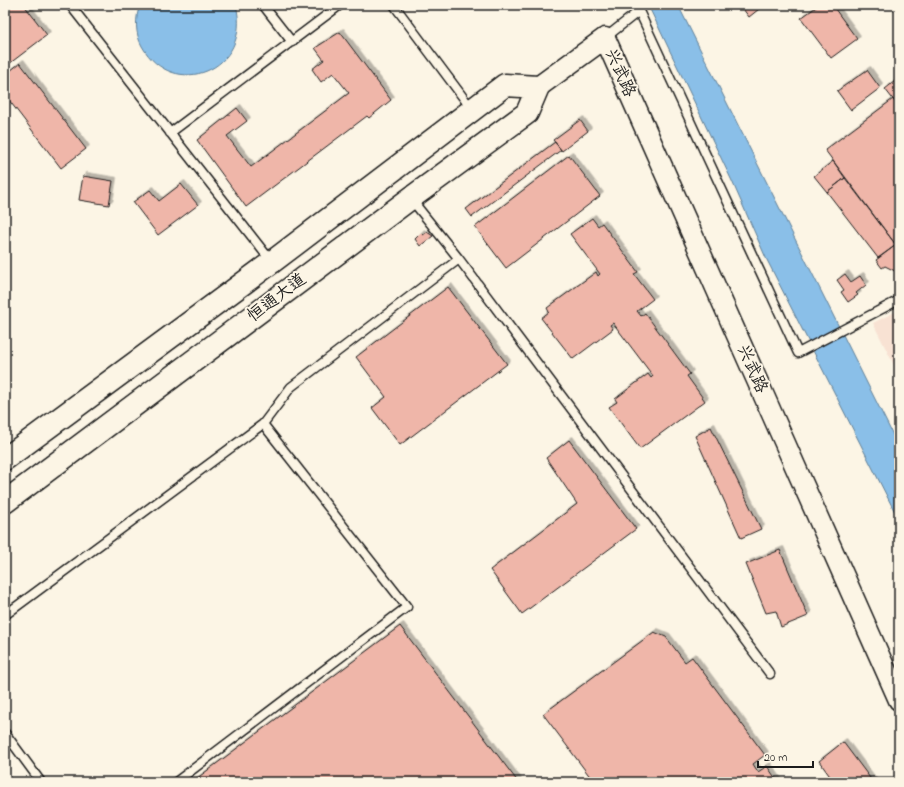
<svg xmlns="http://www.w3.org/2000/svg" width="904" height="787" font-family="'Indie Flower','LXGW WenKai TC',sans-serif">
<defs>
<filter id="shadow"><feDropShadow dx="3.5" dy="-3.5" stdDeviation="0" flood-color="#0004"/></filter>
</defs>
<rect width="100%" height="100%" fill="#fcf5e5"/>
<filter id="ink" filterUnits="userSpaceOnUse"><feTurbulence type="fractalNoise" baseFrequency=".025" numOctaves="2"/><feDisplacementMap in="SourceGraphic" scale="8" xChannelSelector="R" yChannelSelector="G"/><feConvolveMatrix kernelMatrix="1 2 1 2 8 2 1 2 1" color-interpolation-filters="sRGB"/></filter>
<g filter="url(#ink)">
<path fill="#f8e2d3" d="M899 310V375L873 323Z"/>
<path fill="#8abfe8" stroke="#5e7e96" d="M140 5H236C253 70 173 102 142 46 135 34 135 18 140 5Z
M648 5H678L899 447V520L766 258 732 181Z"/>
<path fill="#efb6a9" stroke="#1c1c1c" filter="url(#shadow)" d="M5 5H24L47 35 5 67Z
M740 5H764L749 17Z
M819 5H832L857 39 831 58 801 18Z
M340 32 391 100 369 118 367 116 246 207 197 140 237 108 247 121 227 136 251 167 349 93 333 73 321 82 312 69 324 60 315 48Z
M20 63 86 149 61 168 5 95V75Z
M867 70 880 88 851 110 837 91Z
M899 78V107L885 89Z
M893 99 899 107V273L885 266 882 268 876 260 896 245 825 150Z
M580 120 588 131 562 151 553 140Z
M555 142 561 150 472 217 466 209Z
M569 155 600 196 506 268 475 227Z
M833 161 845 178 827 192 814 176Z
M83 176 113 181 109 205 79 200Z
M845 178 896 245 878 258 827 192Z
M181 184 198 205 158 235 133 202 150 190 159 201Z
M592 218 598 226 602 223 638 272 634 274 653 299 637 311 641 316 645 313 690 374 687 376 705 401 640 449 609 407 617 402 615 399 648 374 651 378 653 376 613 323 610 325 613 329 573 359 541 318 549 312 547 308 596 272 598 276 600 274 570 234Z
M427 232 433 236 420 246 415 239 421 233 423 235Z
M845 274 851 282 860 276 866 285 856 293 858 295 848 302 841 292 844 290 837 280Z
M448 287 507 364 400 445 372 408 386 397 356 357Z
M711 427 761 529 741 538 695 436Z
M569 440 636 529 522 614 490 570 577 504 546 458Z
M780 550 808 616 781 627 776 611 766 613 746 564Z
M400 626 518 782H192Z
M654 632 666 637 685 662 692 657 765 755 753 764 758 772 767 766 778 782H594L543 714Z
M843 742 873 782H834L819 761Z"/>
<g fill="none" stroke-linecap="round" stroke-linejoin="round">
<defs>
<path id="service" d="M70 5 271 261
M263 5 292 42
M394 5 471 108
M605 38 639 11 798 353 899 300
M170 133 340 5
M411 199 459 259 770 674
M5 615 263 424 291 387 459 259
M5 733 41 782
M176 782 407 607 263 424"/>
<path id="tertiary" d="M538 87 605 38 899 700"/>
<path id="secondary" d="M5 459 272 262 505 85 538 87 527 113 411 198 5 502"/>
</defs>
<use href="#service" stroke="#1c1c1c" stroke-width="11"/>
<use href="#tertiary" stroke="#1c1c1c" stroke-width="23"/>
<use href="#secondary" stroke="#1c1c1c" stroke-width="25"/>
<use href="#service" stroke="#fcf5e5" stroke-width="8"/>
<use href="#tertiary" stroke="#fcf5e5" stroke-width="20"/>
<use href="#secondary" stroke="#fcf5e5" stroke-width="22"/>
</g>
</g>
<g text-anchor="middle" dominant-baseline="central" stroke-width="4" stroke-linejoin="round" paint-order="stroke">
<g font-size="17" fill="#1c1c1c" stroke="#fcf5e5">
<text transform="translate(620 73) rotate(66)">兴武路</text>
<text transform="translate(277 298) rotate(-37)">恒通大道</text>
<text transform="translate(752 369) rotate(66)">兴武路</text>
</g>
</g>
<rect width="904" height="787" fill="none" stroke="#fcf5e5" stroke-width="20"/>
<rect x="10" y="10" width="884" height="767" fill="none" stroke="#1c1c1c" stroke-width="1.5" filter="url(#ink)"/>
<path d="M758 761v6h55v-6" fill="none" stroke="#1c1c1c" stroke-width="2"/>
<text x="764" y="761" font-size="12" fill="#1c1c1c" stroke="#fcf5e5" stroke-width="3" paint-order="stroke">20 m</text>
</svg>
